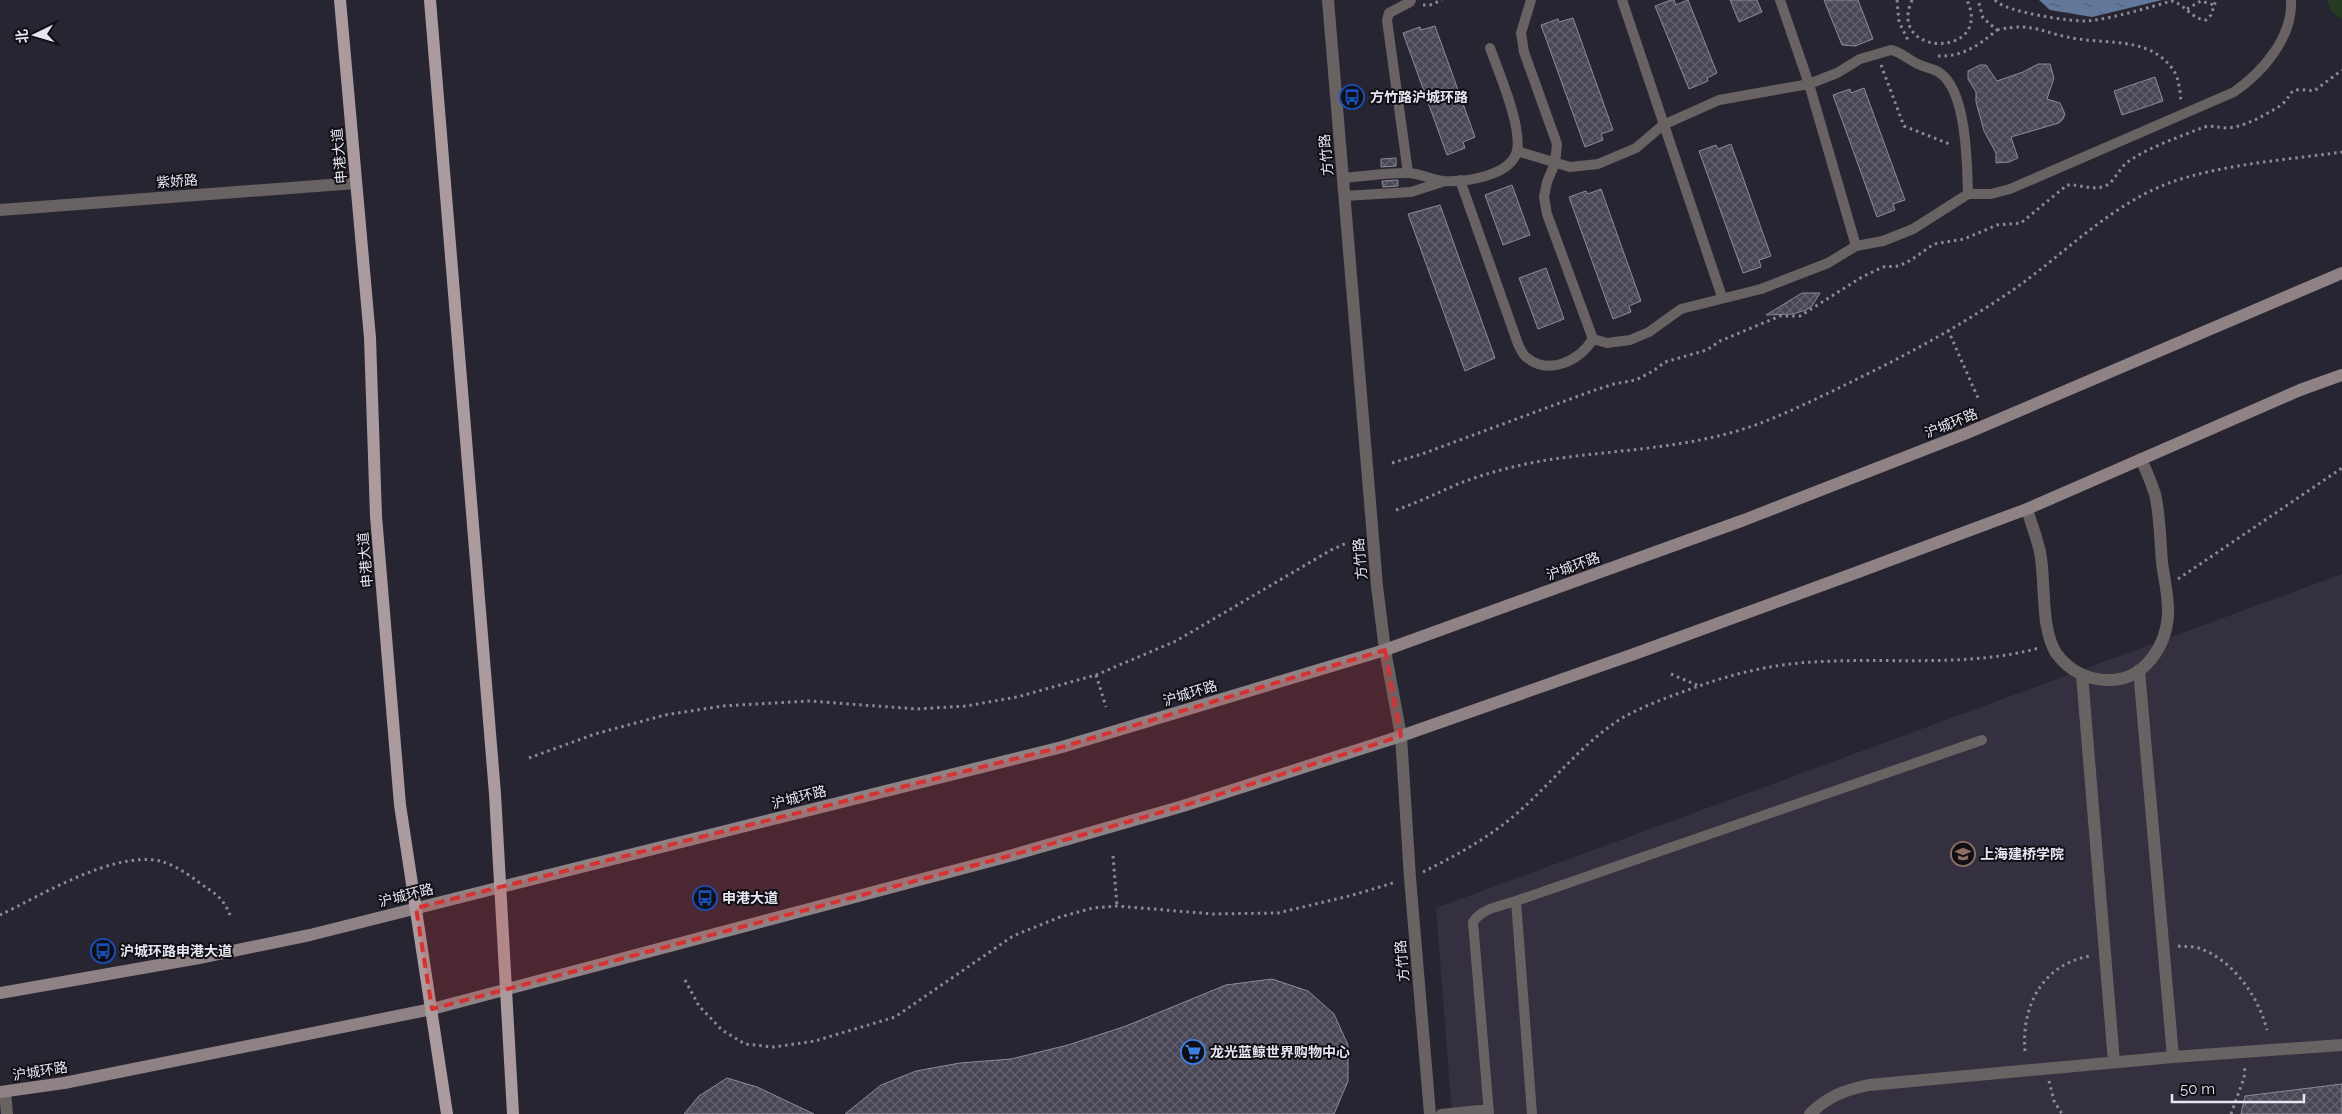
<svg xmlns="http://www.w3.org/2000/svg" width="2342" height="1114" font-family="Raleway,'Noto Sans SC',sans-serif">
<defs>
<pattern id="water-ripples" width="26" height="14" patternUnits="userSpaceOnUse" patternTransform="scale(1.25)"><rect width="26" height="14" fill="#63789a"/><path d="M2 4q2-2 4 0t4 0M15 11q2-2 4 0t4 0" fill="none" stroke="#566175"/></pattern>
<pattern id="building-cross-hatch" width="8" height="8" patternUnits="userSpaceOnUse" patternTransform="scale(1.25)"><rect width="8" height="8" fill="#494755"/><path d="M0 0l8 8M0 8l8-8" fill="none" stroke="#63626e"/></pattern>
</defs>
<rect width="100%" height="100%" fill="#282532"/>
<path fill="#353040" d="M2342 574V1114H1452L1436 908Z"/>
<path fill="#263a24" d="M2327 0H2342V19L2332 12Z"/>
<path fill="url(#water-ripples)" d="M2039 0H2162L2092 17 2050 10Z"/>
<path fill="url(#building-cross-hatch)" stroke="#8c8a99" d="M1671 0H1674L1676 5 1688 0 1717 73 1707 78 1708 81 1689 89 1655 6Z
M1730 0H1757L1762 12 1739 22Z
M1824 0H1858L1873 39 1855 46 1842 45Z
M1573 18 1613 130 1601 134 1603 140 1585 147 1541 25 1558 19 1559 22Z
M1435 26 1475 137 1463 142 1465 148 1447 155 1403 33 1420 27 1421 30Z
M2038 64H2050L2054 78 2047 99 2060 103 2065 114 2063 119 2059 123 2011 137 2018 158 2009 162 1996 163V153L1984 131 1976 102V92L1968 79V71L1980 65H1986L1997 81 2023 72Z
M2155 77 2163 101 2122 115 2114 91Z
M1864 88 1905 200 1893 204 1895 210 1877 217 1833 95 1850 89 1851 93Z
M1731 144 1771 256 1759 260 1761 267 1743 273 1699 151 1716 145 1718 149Z
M1396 158V166L1381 167V159Z
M1398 180V186L1383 187 1382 181Z
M1512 185 1530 235 1503 245 1485 195Z
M1601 189 1641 301 1629 306 1631 312 1613 319 1569 197 1586 191 1588 194Z
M1440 205 1495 358 1465 371 1408 214Z
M1546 268 1564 319 1538 329 1519 278Z
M1802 293H1820L1812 306 1806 310 1793 314 1766 315Z
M1272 979 1308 991 1334 1014 1348 1045V1081L1334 1114H845L881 1085 916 1071 960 1063 1011 1059 1068 1045 1126 1026 1226 985Z
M727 1078 757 1087 814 1114H684L699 1096Z
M2342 1084V1114H2241L2245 1096Z"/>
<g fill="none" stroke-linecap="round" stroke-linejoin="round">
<path stroke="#8c8a95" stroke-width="3" stroke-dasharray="2.5 4" stroke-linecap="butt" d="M1897 0 1899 22 1909 42
M1912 0C1886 58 1994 58 1967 0
M1995 0C2004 12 2072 22 2088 21 2115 18 2146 8 2172 1 2186 5 2191 19 2206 20L2211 15 2216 0
M1423 5H1430L1442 0
M2187 9 2201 1 2214 5
M1997 30C2035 21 2045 35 2079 39 2113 44 2152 38 2174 71 2179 79 2180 92 2181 101
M1938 56C1963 57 1979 45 1997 30L1983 18 1978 0
M1881 65 1904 126 1952 145
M1948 330 1978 398
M1392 463 1422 454 1592 391 1614 384 1636 380 1653 371 1665 362 1707 350 1720 341 1780 316H1800L1862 277 1883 267 1899 266 1911 260 1934 244 1964 239 1997 225 2021 223 2067 185C2079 184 2090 190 2102 187 2115 184 2118 168 2129 161 2151 146 2180 137 2204 127 2213 125 2219 128 2227 128 2244 127 2261 117 2275 109 2298 96 2281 86 2314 91L2342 70
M1396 510C1417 503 1437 493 1458 484 1486 473 1517 465 1547 460 1619 449 1692 449 1761 423 1794 410 1827 394 1859 378 1915 351 1970 320 2020 285 2068 250 2113 204 2169 183 2222 164 2286 160 2342 152
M2178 579 2342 468
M1671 674 1699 686
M1096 675 1106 707
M529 758 595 734 665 715 723 706 809 701 917 709 966 706 1017 697 1096 675 1176 641 1331 550 1347 543
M1113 856 1117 906
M1423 872C1459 854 1494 835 1524 807 1557 777 1584 742 1622 718 1645 705 1674 695 1699 686 1735 673 1775 664 1813 662 1889 657 1966 668 2039 648
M0 915C42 895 113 851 160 861 172 864 187 873 197 881 213 893 222 895 230 915
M2178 946C2186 947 2194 946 2201 949 2234 961 2259 998 2267 1030
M685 980 699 1006 722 1030 745 1044 774 1047 815 1041 895 1017 1013 936 1060 917 1093 908 1117 906 1213 914 1278 913 1353 895 1396 882
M2025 1051C2021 1006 2043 964 2090 956
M2049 1081 2054 1101 2062 1114
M2231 1114 2244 1078 2245 1065"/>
<path stroke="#696263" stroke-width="10" d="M1531 0 1521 33 1524 52 1557 144 1555 163 1547 182 1544 197 1547 214 1593 339 1607 343 1630 340 1649 332 1681 309 1761 289 1828 263 1856 246 1883 241 1913 229 1968 194H1991L2010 189 2234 92C2263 72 2293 37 2291 0
M1622 0 1722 297
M1780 0 1809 84 1856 246
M1517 151 1570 167 1598 164 1636 148 1663 125 1719 100 1809 84 1837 73 1860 59 1891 50C1901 52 1909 60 1918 64 1925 68 1933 68 1940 73 1967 92 1967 164 1968 194
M1408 173 1387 20 1389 13 1410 2 1411 0
M1343 178C1364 176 1386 173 1407 173 1420 173 1432 180 1444 181 1466 182 1511 176 1517 151 1522 126 1499 73 1490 48
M1460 180 1518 344C1520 348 1522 354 1526 357 1549 376 1579 361 1593 339
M1344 196 1411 192 1442 182
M1441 1114 1489 1109
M1489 1114 1473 922C1482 908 1501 906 1516 901
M1532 1114 1516 901 1982 740"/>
<path stroke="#696263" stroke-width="12" d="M1328 0 1377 586 1385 650 1401 736 1410 878 1430 1114
M0 210 356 183
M2027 509C2031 523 2037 538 2040 552 2046 582 2040 627 2056 653 2069 671 2089 681 2111 680 2145 679 2166 646 2168 615 2169 598 2164 579 2162 562 2160 540 2160 515 2155 494 2151 482 2146 470 2141 459
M2139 670 2173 1057
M2082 675 2114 1062
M5 1092 7 1114
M1810 1114C1828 1096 1845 1090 1869 1085L2173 1057 2342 1045"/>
<path stroke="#8f8285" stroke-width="12" d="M0 993 199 958 310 935 501 887 1062 747 1385 650 1744 520 1967 433 2342 273
M0 1092 64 1083 432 1009 1002 858 1183 806 1401 736 1637 653 1858 572 2027 509 2300 390 2342 375"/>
<path stroke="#ab9b9e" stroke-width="12" d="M340 0 370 338 376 516 400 805 447 1114
M430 0 495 794 513 1114"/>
</g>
<path fill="#d73232" fill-opacity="0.2" stroke="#d73232" stroke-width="4" stroke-dasharray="10 6" stroke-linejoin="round" d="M1385 650 1401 736 1183 806 1002 858 432 1009 416 908 1062 747Z"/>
<defs>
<symbol id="bus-ring" viewBox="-11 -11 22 22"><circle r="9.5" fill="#100f15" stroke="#1a4fb4" stroke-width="1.5"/><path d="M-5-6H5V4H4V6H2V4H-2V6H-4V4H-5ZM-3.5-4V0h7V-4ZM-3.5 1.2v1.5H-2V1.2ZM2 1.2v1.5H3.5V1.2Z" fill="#1a4fb4"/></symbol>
<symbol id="university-ring" viewBox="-11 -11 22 22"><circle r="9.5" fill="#100f15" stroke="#8d6e63" stroke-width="1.5"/><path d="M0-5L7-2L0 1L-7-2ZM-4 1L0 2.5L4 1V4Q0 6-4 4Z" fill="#8d6e63"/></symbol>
<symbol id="supermarket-ring" viewBox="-11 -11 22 22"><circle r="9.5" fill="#100f15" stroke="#3f7fe0" stroke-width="1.5"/><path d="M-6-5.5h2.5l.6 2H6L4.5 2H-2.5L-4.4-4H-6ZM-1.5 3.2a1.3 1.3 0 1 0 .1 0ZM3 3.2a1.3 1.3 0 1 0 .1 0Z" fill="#3f7fe0"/></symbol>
</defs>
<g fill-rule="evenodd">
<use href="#bus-ring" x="1338" y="83" width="28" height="28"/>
<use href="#university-ring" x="1949" y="840" width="28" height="28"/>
<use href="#bus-ring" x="691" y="884" width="28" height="28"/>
<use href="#bus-ring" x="89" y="937" width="28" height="28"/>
<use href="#supermarket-ring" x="1179" y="1038" width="28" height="28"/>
</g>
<g text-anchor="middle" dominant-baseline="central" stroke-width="4" stroke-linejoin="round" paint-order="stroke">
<g font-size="14" font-weight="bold" fill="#e7e6ef" stroke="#100f15" text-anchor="start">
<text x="1370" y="97">方竹路沪城环路</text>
<text x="1980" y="854">上海建桥学院</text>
<text x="722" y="898">申港大道</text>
<text x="120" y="951">沪城环路申港大道</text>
<text x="1210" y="1052">龙光蓝鲸世界购物中心</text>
</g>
<g font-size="14" fill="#e7e6ef" stroke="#100f15">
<text transform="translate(1326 155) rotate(-95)">方竹路</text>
<text transform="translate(339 156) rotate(-95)">申港大道</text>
<text transform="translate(177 181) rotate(-4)">紫娇路</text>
<text transform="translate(1951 423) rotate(-22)">沪城环路</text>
<text transform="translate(1360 559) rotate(-95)">方竹路</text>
<text transform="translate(365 560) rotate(-95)">申港大道</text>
<text transform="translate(1573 566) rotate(-20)">沪城环路</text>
<text transform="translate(1190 693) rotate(-17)">沪城环路</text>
<text transform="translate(799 797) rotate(-14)">沪城环路</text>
<text transform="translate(406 895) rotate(-14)">沪城环路</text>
<text transform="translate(1402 961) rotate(-95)">方竹路</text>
<text transform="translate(40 1071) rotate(-9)">沪城环路</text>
</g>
</g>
<g transform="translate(35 35) rotate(265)" stroke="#100f15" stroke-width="4" paint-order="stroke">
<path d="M0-4L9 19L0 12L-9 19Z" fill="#e7e6ef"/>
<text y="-8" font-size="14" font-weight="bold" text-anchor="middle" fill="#e7e6ef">北</text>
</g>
<path d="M2172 1094v8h132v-8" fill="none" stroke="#e7e6ef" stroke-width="2.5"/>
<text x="2180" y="1094" font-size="15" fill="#e7e6ef" stroke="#100f15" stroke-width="4" paint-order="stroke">50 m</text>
</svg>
